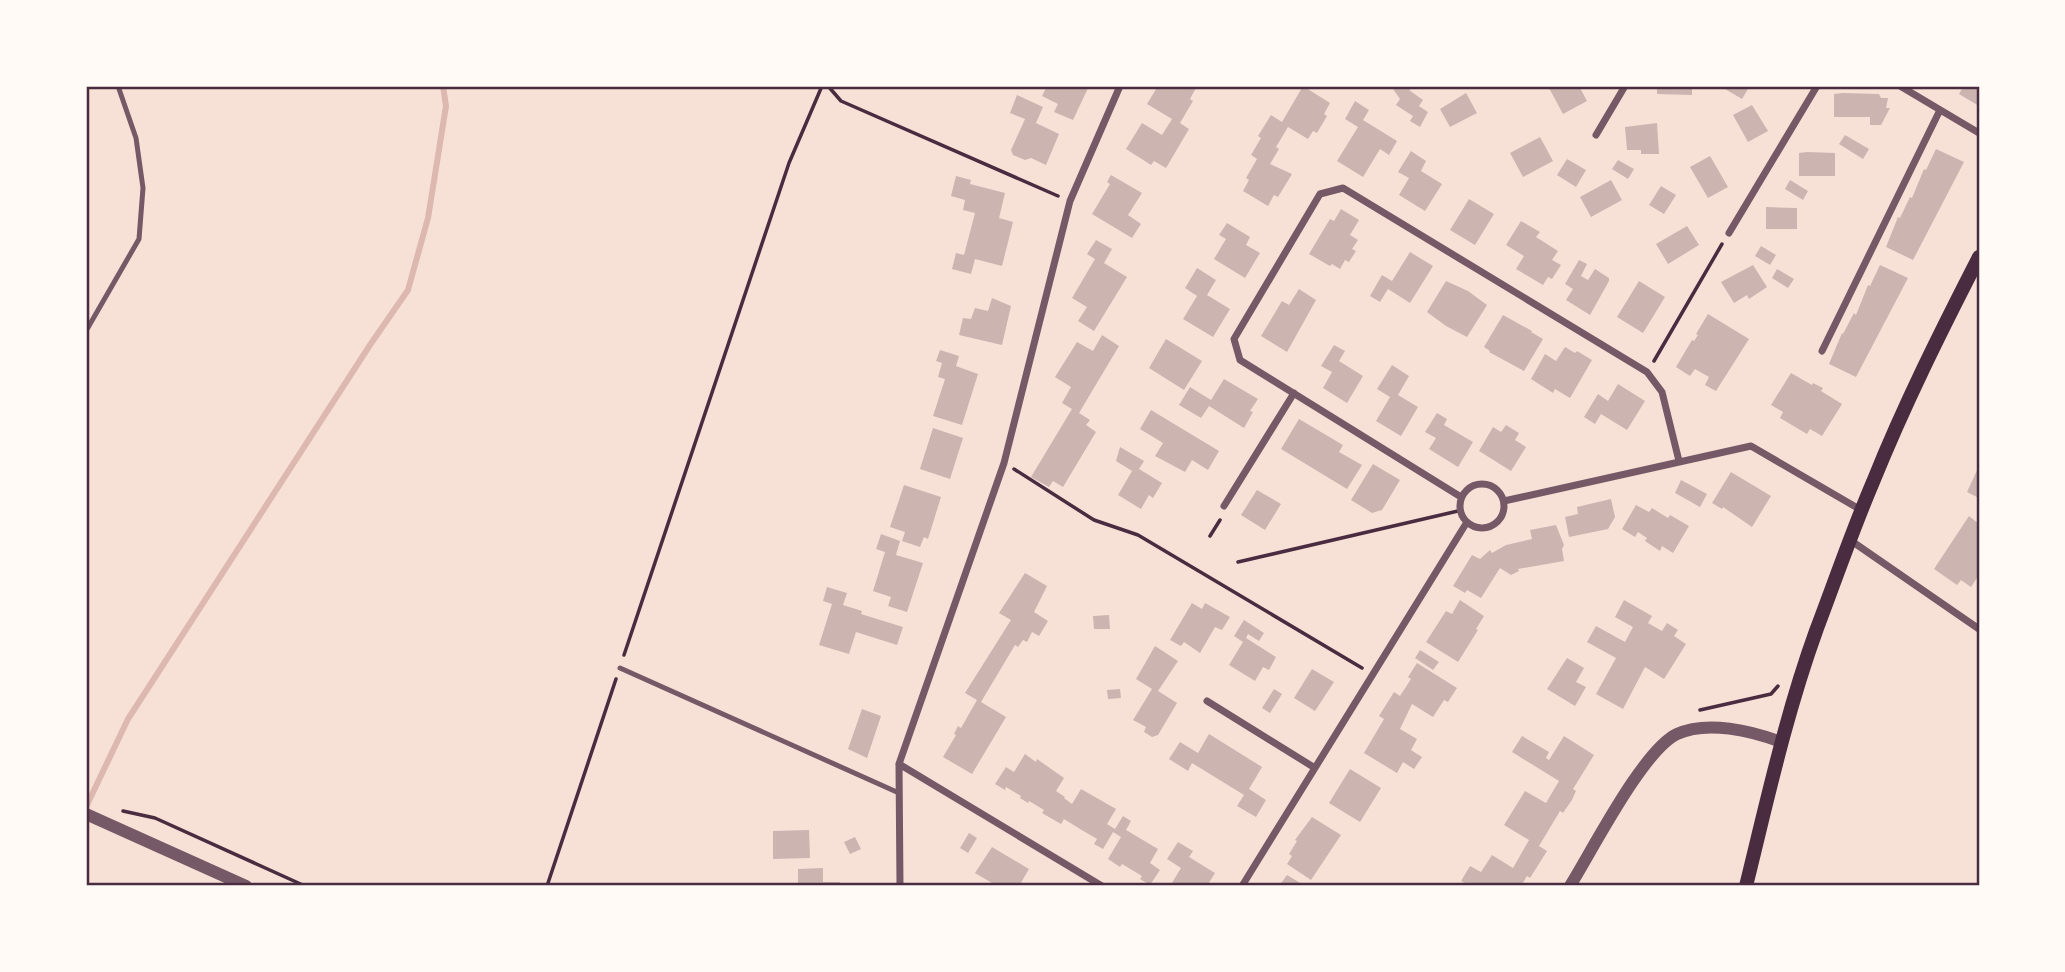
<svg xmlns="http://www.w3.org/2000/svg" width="2065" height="972" font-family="'IBM Plex Serif',serif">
<rect width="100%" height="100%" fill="#f7e1d7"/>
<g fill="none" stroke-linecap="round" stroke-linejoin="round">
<path stroke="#dcb8b0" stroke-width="6" d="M86 807 128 719 370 345 408 290 428 218 446 106 443 86"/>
</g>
<path fill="#ccb4b1" d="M1047 86H1089L1073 120 1054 112 1058 104 1042 96Z
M1158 86H1197L1190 99 1193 101 1180 123 1189 129 1166 168 1154 161 1151 165 1126 149 1142 123 1162 135 1172 119 1147 104Z
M1303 86 1330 103 1324 114 1327 116 1317 133 1313 131 1308 139 1288 127 1276 147 1279 149 1270 164 1292 174 1278 197 1274 195 1268 206 1243 191 1249 180 1246 178 1257 159 1251 155 1261 138 1258 136 1271 115 1282 122Z
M1391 86H1416L1409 90 1423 100 1419 106 1428 112 1420 127 1410 121 1413 116 1396 105 1400 99Z
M1548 86H1579L1587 101 1563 114Z
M1657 86H1692V95L1657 94Z
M1720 86H1742L1748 89 1742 99Z
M1960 86H1979V106L1959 94 1963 87Z
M1466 93 1477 113 1450 127 1440 109Z
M1843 93 1879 94 1881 98H1888L1886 108H1890L1881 125H1870V117H1834V94Z
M1017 95 1043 107 1036 123 1059 134 1046 165 1031 158 1025 160 1013 155 1011 150 1025 119 1010 113Z
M1355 101 1369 110 1363 120 1397 141 1389 155 1380 149 1363 177 1337 161 1358 127 1345 119Z
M1752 105 1768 131 1748 142 1733 115Z
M1657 123 1659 154H1641V150H1627L1625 127Z
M1845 135 1869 149 1863 159 1839 144Z
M1540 137 1553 161 1523 177 1510 153Z
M1936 149 1964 162 1913 260 1886 247 1898 217 1900 218 1910 197 1912 198 1924 169 1926 170Z
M1411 151 1426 161 1421 171 1442 184 1425 211 1399 195 1409 178 1398 172Z
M1807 152 1835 153V176H1799V153Z
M1710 156 1728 187 1708 198 1690 167Z
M1567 159 1586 170 1576 187 1557 175Z
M1618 160 1634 169 1628 179 1612 169Z
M1111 175 1142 193 1128 215 1141 224 1132 238 1092 214 1110 184 1107 182Z
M956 176 971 180 970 184 1005 193 999 218 1013 222 1002 266 975 259 971 274 952 269 956 253 964 255 975 213 963 210 965 200 951 196Z
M1611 180 1622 200 1591 217 1580 197Z
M1790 180 1808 191 1803 200 1785 189Z
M1661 186 1676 195 1664 214 1649 205Z
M1469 199 1494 214 1475 245 1450 230Z
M1766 207 1797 208V229H1766Z
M1341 209 1359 220 1350 235 1358 240 1352 249 1356 251 1349 262 1345 260 1340 269 1332 264 1330 266 1309 254 1330 219 1334 221Z
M1521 221 1540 232 1536 237 1558 251 1552 260 1561 265 1552 279 1548 277 1543 285 1516 269 1524 256 1506 245Z
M1227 223 1250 237 1246 245 1260 253 1245 278 1214 259 1226 239 1219 235Z
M1687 226 1699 245 1668 264 1656 244Z
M1096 240 1112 249 1104 263 1127 277 1094 331 1078 321 1087 307 1072 298 1095 259 1087 254Z
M1761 246 1776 255 1770 265 1755 256Z
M1410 252 1433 266 1410 303 1388 289 1380 302 1370 296 1382 275 1392 281Z
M1579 260 1587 264 1581 276 1588 280 1595 269 1609 278V281L1590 315 1566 300 1573 289 1565 284Z
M1753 265 1767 287 1749 299 1747 295 1734 303 1721 282Z
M1880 265 1908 278 1856 377 1829 364 1842 333 1843 334 1854 313 1856 315 1868 285 1870 286Z
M1197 268 1216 280 1207 295 1230 309 1213 337 1183 319 1197 296 1185 288Z
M1777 269 1794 279 1788 288 1772 278Z
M1446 281 1468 291 1487 305 1467 337 1446 326 1427 312Z
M1639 281 1665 297 1643 333 1617 317Z
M1299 289 1316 300 1287 352 1261 336 1282 301 1289 305Z
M992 298 1011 306 1002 345 959 335 963 318 971 319 975 308 988 311Z
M1708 314 1749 339 1716 391 1705 385 1709 377 1695 369 1690 376 1676 367 1692 340 1694 341 1698 335 1696 334Z
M1503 315 1532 331 1531 332 1543 339 1524 371 1489 352 1490 351 1484 347Z
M1102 335 1119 346 1079 413 1090 420 1086 425 1096 432 1063 487 1053 481 1049 487 1031 477 1072 409 1062 403 1071 387 1055 377 1077 342 1093 351Z
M1166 339 1202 361 1184 390 1149 368Z
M1334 345 1345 351 1339 361 1363 376 1347 403 1323 388 1332 372 1321 366Z
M1565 347 1575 353 1577 351 1592 360 1570 398 1555 389 1553 393 1531 379 1545 354 1556 361Z
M940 350 959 356 956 366 978 374 962 425 933 416 945 379 938 377 942 363 936 361Z
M1392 365 1409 376 1398 395 1418 407 1401 436 1376 421 1390 397 1377 389Z
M1791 373 1812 385 1813 383 1823 388 1821 391 1842 404 1822 436 1810 429 1807 434 1780 418 1783 412 1771 405Z
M1224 379 1258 399 1250 411 1253 412 1244 428 1209 406 1201 418 1179 405 1190 387 1211 400Z
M1618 384 1645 401 1627 430 1601 414 1595 424 1584 417 1598 394 1608 401Z
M1151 410 1219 451 1208 470 1192 460 1185 472 1155 456 1163 443 1140 429Z
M1437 413 1447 419 1444 425 1473 442 1458 467 1429 449 1436 438 1425 432Z
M1299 419 1343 445 1339 452 1362 465 1347 489 1281 449Z
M1506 425 1519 433 1515 440 1526 447 1511 471 1479 451 1493 427 1501 432Z
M933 428 963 438 950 479 920 469Z
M1120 447 1144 461 1139 469 1162 483 1153 498 1149 495 1141 509 1118 495 1132 471 1116 461Z
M1373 464 1400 480 1382 510 1372 513 1351 500Z
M1979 466V498L1967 492Z
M1731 472 1771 496 1752 527 1723 507 1722 509 1712 503Z
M1681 480 1707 494 1700 507 1675 493Z
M904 485 941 497 928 539 924 537 920 547 902 541 905 532 890 527Z
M1257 490 1281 504 1265 530 1241 515Z
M1611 499 1615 517 1608 529 1569 537 1565 517 1578 514 1577 507Z
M1636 505 1649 512 1652 508 1668 518 1670 515 1689 526 1673 553 1662 546 1660 551 1645 541 1647 538 1638 532 1635 537 1622 529Z
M1969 516 1979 524V575L1971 587 1961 580 1957 585 1934 569Z
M1556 525 1564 545 1562 549 1564 561 1518 569 1519 571 1511 575 1500 568 1481 598 1467 590 1465 593 1453 586 1472 555 1480 559 1490 550 1492 553 1506 545 1532 539 1530 530Z
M881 534 900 541 896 555 923 563 907 612 888 606 891 597 873 591 885 552 876 549Z
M1025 573 1047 586 1034 612 1048 621 1039 636 1032 632 1027 642 1023 640 1018 647 1015 645 981 702 1006 717 972 774 943 757 956 735 954 734 958 726 961 728 977 700 965 693 1011 620 999 613Z
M827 587 847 593 843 605 862 611 861 614 903 627 897 645 856 632 849 654 819 645 832 604 823 601Z
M1460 600 1484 616 1476 629 1478 630 1458 662 1426 642 1446 611 1452 614Z
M1624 600 1652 616 1648 623 1662 631 1667 623 1678 630 1674 636 1686 644 1664 679 1645 667 1623 709 1596 694 1616 658 1587 642 1596 626 1625 642 1633 627 1615 617Z
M1192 603 1202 609 1205 603 1230 617 1222 630 1215 627 1200 653 1184 642 1181 646 1170 640Z
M1109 615 1110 629H1094L1093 616Z
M1244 620 1264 633 1259 641 1248 634 1246 638 1276 657 1269 670 1263 667 1255 681 1229 665 1243 642 1234 636Z
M1155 646 1178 661 1158 691 1177 703 1158 735 1152 737 1144 732 1146 727 1133 720 1152 689 1136 679Z
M1420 650 1439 662 1433 670 1415 658Z
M1567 658 1584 668 1576 682 1586 687 1575 706 1547 689Z
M1417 663 1457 688 1448 702 1444 700 1433 717 1412 704 1400 729 1417 739 1411 750 1422 757 1414 769 1403 762 1397 773 1364 753 1384 719 1379 716 1394 692 1400 696 1411 679 1408 677Z
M1312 669 1334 682 1315 711 1294 698Z
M1120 689 1121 698 1108 699 1107 690Z
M1274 689 1282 694 1270 713 1262 708Z
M862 709 881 716 867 758 848 749Z
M1209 734 1262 767 1249 789 1266 800 1256 817 1237 806 1244 795 1192 763 1188 771 1169 759 1180 742 1198 753Z
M1522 736 1549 752 1546 758 1549 760 1564 736 1594 755 1573 789 1576 791 1572 800 1563 813 1560 811 1539 846 1547 851 1530 878 1527 876 1521 886H1470L1461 881 1470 866 1481 872 1492 855 1513 868 1529 840 1504 825 1525 791 1546 803 1559 781 1512 752Z
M1025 754 1036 762 1037 759 1064 778 1056 791 1065 797 1064 798 1072 804 1081 789 1116 809 1107 824 1115 829 1123 816 1131 821 1126 830 1158 849 1150 863 1160 870 1150 885 1140 879 1142 876 1122 864 1120 867 1108 859 1121 837 1113 832 1103 849 1094 844 1097 839 1080 829 1064 819 1061 824 1042 813 1044 810 1029 801 1028 803 1020 798 1021 796 1006 787 1005 790 995 784 1006 767 1014 772Z
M1350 769 1381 788 1360 822 1329 803Z
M1312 817 1341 835 1311 880 1287 864 1292 856 1289 854 1297 841 1295 840Z
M809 830 810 858 773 859V831Z
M969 833 977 838 968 853 960 848Z
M855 837 861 849 850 854 844 842Z
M1178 842 1193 851 1189 857 1215 873 1207 886H1170L1181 868 1167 859Z
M992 847 1029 869 1019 886H997L975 873Z
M823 868V882H840V886L798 884V869Z
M1287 875 1305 886H1279Z"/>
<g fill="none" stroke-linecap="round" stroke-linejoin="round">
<path stroke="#4a2c40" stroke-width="3.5" d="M828 86 841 101 1058 196
M1654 361 1722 244
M1014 469 1094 520 1138 535 1362 668
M1210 536 1220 520
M1238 562 1458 511
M624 655 789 163 822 86
M1700 710 1771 694 1778 686
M123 811 155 818 305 886
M547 886 616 679"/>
<path stroke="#755966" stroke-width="5" d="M86 331 139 239 143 188 136 138 118 86
M620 668 899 793"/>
<path stroke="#755966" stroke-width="7" d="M1900 86 1979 133
M1596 135 1625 86
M1729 233 1817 86
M1822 351 1940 110
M1460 506a22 22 0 1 1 44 0a22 22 0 1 1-44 0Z
M1461 497 1240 360 1234 339 1320 194 1343 188 1647 372 1662 392 1679 461
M1504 501 1751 446 1861 510
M1224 506 1294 393
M1850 540 1979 629
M1207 701 1315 768
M899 764 1102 886
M900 886 899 764 1004 463 1070 201 1120 86
M1242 886 1467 522"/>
<path stroke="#755966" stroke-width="12" d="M86 814 246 886
M1570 886C1592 851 1643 750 1677 734 1707 720 1752 731 1781 742"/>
<path stroke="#4a2c40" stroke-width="14" d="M1746 886C1767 801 1786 714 1816 631 1835 581 1852 531 1873 482 1904 405 1941 331 1979 257"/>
</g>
<rect width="2065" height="972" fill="none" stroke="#fffaf5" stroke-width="175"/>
<rect x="88" y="88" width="1890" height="796" fill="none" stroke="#4a2c40" stroke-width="2.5"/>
</svg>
